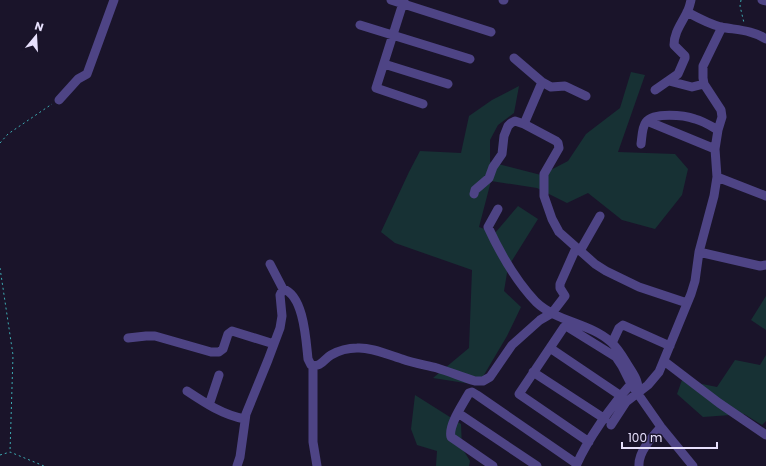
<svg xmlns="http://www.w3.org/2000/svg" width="766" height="466" font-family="Poppins,sans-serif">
<rect width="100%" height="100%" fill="#1a142a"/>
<path fill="#173134" d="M631 72 645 75 618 152 675 154 688 169 682 195 655 229 622 220 588 193 567 203 537 188 491 181 479 227 495 233 518 206 538 219 508 267 504 291 521 307 507 336 478 385 433 378 469 348 472 270 395 243 381 232 409 172 420 151 461 153 469 116 492 100 519 86 514 113 498 125 490 140V162L541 175 568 161 586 134 620 108Z
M766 296V330L751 320Z
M766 355V421L762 425 744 414 703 417 677 394 682 380 717 387 735 360 760 365Z
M415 395 461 424 462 448 470 461 469 466H436L437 451 417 445 411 429Z"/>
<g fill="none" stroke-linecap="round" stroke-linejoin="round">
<path stroke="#3dacb3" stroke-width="1" stroke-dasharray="2 3" stroke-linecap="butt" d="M741 0 740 6 744 23
M0 143 8 134 52 104
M0 268 13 355 10 452
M0 455 10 452 44 466"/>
<path stroke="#4e4485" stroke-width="9" d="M391 0 491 32
M404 0 376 88 423 104
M503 0H504
M762 0 766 1
M687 12C698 18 709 24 721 27 736 30 753 30 766 39
M360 25 470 59
M514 58 542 82 524 124 556 141 558 143 559 148 544 174V196L552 219 559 232 595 264 606 271 639 287 687 303
M384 64 448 84
M669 81 692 87 704 84
M542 82 551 87 565 86 586 96
M655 90 678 74 685 58V56L674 45C674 32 682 23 687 12 689 9 690 4 691 0
M59 100 78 79 87 74 114 0
M647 121 715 149
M641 144C642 137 642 127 646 122 654 112 684 115 695 119 703 121 711 126 718 130
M717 177 766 196
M474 194 475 190 489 178 493 167 502 154 504 136 508 126 511 123 515 121 524 124
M498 209 488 227C500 253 516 281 536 302 557 322 590 323 611 342 619 349 624 359 629 367 634 375 640 383 637 392
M580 251 600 216
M699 252 760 266 766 265
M283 289C304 295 306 341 308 359L311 365C321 368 324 359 331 355 338 351 349 348 357 348 372 347 388 355 402 359 413 363 425 365 437 368 450 372 462 377 475 381H483L490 377 512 345 540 320 552 313 565 296 560 288V284L576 248
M128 338 146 336H155L211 352H219L223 349 228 334 232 331 274 344
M612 343 619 328 623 325 670 346
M550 348 621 396
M664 361 719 403 766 435
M313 366V442L317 466
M533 372 605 419
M187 391C205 403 223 415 245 419
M209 405 219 375
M458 413 537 466
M611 425 626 402 648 385 659 372 691 294 695 281 699 252 714 196 717 177 715 149 718 130 722 117 721 110 704 84 703 78V66L722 27
M589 442 519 394 564 327 566 326 616 357 622 366 631 384 661 427 693 466
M237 466 240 457 246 414 268 360 280 328 282 316 280 295 283 289 270 264
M493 466 451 437C448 425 463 404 469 393L472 392 477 395 577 464
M576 466C587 440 612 405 631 384
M639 466C638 452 652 437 661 427"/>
</g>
<g transform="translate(36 36) rotate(18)" stroke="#1a142a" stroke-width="3" paint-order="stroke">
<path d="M0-3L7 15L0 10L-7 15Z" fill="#e7e0fc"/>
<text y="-6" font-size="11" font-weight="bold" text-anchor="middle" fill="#e7e0fc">N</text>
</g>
<path d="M622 442v6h95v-6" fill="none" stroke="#e7e0fc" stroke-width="2"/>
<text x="628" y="442" font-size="12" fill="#e7e0fc" stroke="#1a142a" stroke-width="3" paint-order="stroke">100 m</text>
</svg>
